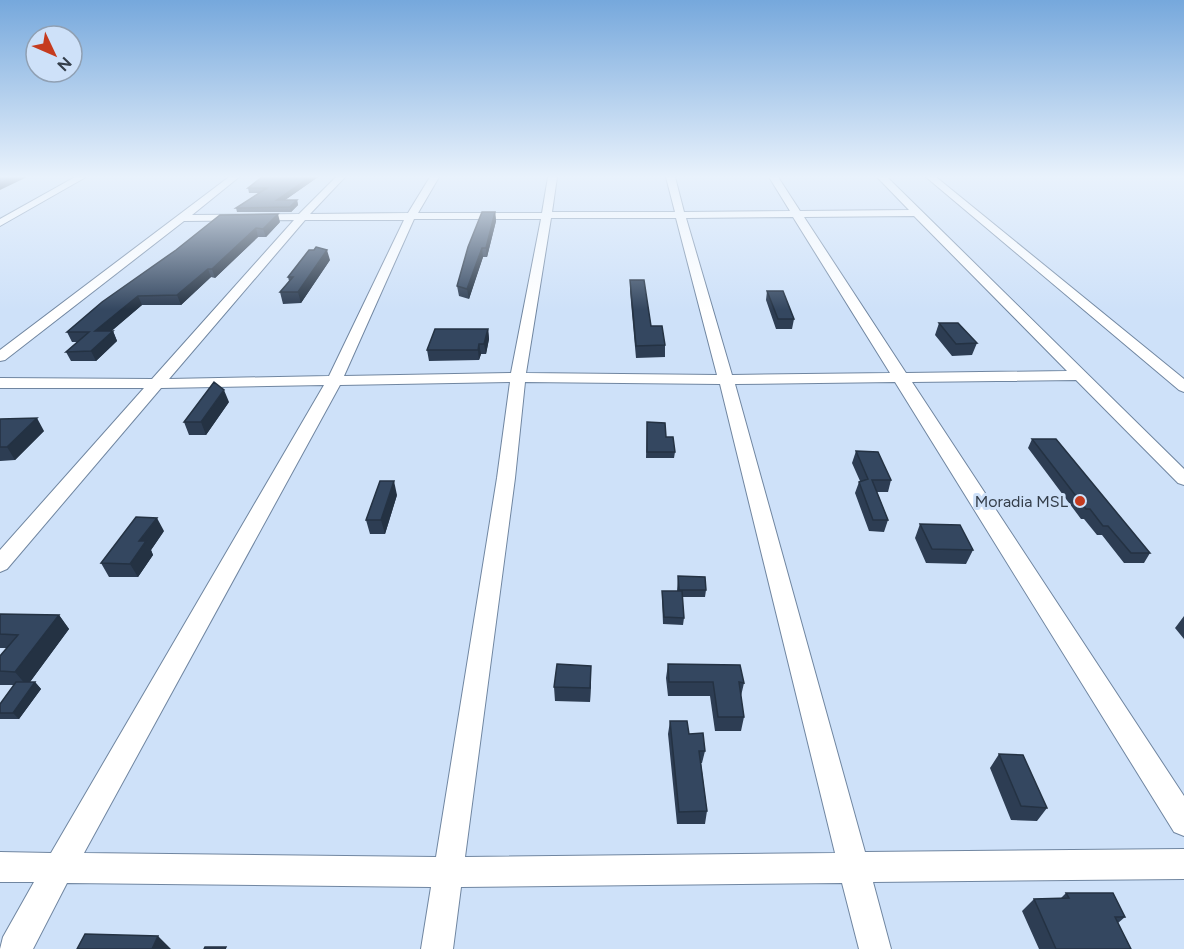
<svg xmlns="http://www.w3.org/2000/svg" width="1184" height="949" font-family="Figtree,sans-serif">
<rect width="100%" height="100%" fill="#cee1f9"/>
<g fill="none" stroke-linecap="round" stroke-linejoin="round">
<defs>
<path id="street" d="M75 177H86L0 226V219Z
M229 177H239L192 215 299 214 336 177H345L310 214 408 213 430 177H439L418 213H542L548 177H557L552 212H675L666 177H675L684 212 790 211 769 177H778L800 211 909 210 877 177H887L1184 469V485L1178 483 1076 380 912 382 1184 796V836L1174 832 895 382 735 384 865 852 1184 849V879L873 882 891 949H859L842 883 461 887 453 949H421L431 887 67 883 33 949H0L3 937 34 882H0V852L51 853 324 385 161 388 7 569 0 572V550L144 388H0V378L152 379 294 220 184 221 5 360 0 361V350ZM914 216 1067 371 906 373 804 217ZM793 217 890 373 732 375 686 218ZM551 218H676L717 375 526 373ZM414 219H541L511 373 344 376ZM305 220H404L329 376 169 379ZM510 382 497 478 436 857 84 853 340 385ZM525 382 720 384 835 853 465 857 515 478Z
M926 177H936L1184 379V392L1179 390Z"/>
</defs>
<use href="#street" stroke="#7086a1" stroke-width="2"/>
<use href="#street" fill="#fff" fill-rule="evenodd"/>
</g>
<path fill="#2d3d53" d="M262 177H318L285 200H297L298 205 291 212H237L236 208 259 193H249L248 188Z
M495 212 496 221 487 257H483L469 299 459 296 457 286Z
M280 222 266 237H258L215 278 211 277 181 305H142L111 331H113L117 341 96 361H71L66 352 77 342H72L67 332 176 250Z
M330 260 301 303 283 304 280 292 289 281 288 277Z
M630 280 651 326 665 345V357L636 358 630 291Z
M767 291 794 319 792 329H776L766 300Z
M939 323 977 343 972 355 952 356 935 335Z
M488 329 489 339 486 354H481L479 360 429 361 427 350Z
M229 402 206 435H189L184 422Z
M0 419 44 431 15 460 0 461Z
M647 422 666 437 675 452 674 458H646Z
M1032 439 1150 553 1144 563H1124L1102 535H1097L1084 519H1081L1028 448Z
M856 451 891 480 888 492H877L888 520 884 532 869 531 855 493 859 482 860 481 852 463Z
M397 495 385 534H370L366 520Z
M920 524 973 550 966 564 926 563 915 538Z
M164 531 151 550 153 555 138 577H109L101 563Z
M678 576 706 590 705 597H682L684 618 683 625 663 624 662 598V591H677Z
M0 614 59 615 69 629 30 682H35L41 689 19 719H0V704L14 685H0V656L7 648H0Z
M1184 616V639L1175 628Z
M668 664 744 683 741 696 744 717 741 731H715L710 696H668L666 678Z
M591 680 590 702 555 701 554 687Z
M670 721 689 734 705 751 702 763H701L707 811 705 824H677L668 734Z
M999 754 1047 808 1037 821 1011 820 990 768Z
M1066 893 1125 917 1118 923 1131 949H1039L1022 911 1034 899 1061 898Z"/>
<path fill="#243243" d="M12 177H27L0 190V183Z
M310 177H318L278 205 277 200Z
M297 200 298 205 291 212 290 207Z
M495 212 496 221 487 257 486 248Z
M278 214 280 222 266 237 263 229Z
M256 228 258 237 215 278 212 269Z
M482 248 483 257 469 299 467 289Z
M327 250 330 260 301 303 298 292Z
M208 269 211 277 181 305 177 295Z
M138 296 142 305 100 341 95 331Z
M488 329 489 339 486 354 484 344Z
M113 331 117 341 96 361 91 351Z
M479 344 481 354 479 360 478 350Z
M224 390 229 402 206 435 201 422Z
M37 418 44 431 15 460 7 447Z
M394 481 397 495 385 534 381 520Z
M157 518 164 531 151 550 153 555 138 577 130 564 139 541Z
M59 615 69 629 27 686 15 672Z
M591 666V680L590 702V688Z
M35 682 41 689 19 719 13 713Z
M158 936 171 949H152Z"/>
<path fill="#344760" stroke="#243243" stroke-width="1.5" d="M0 177H12L0 183Z
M262 177H310L277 200H297L290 207 236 208 267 188H248Z
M482 212H495L486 248H482L467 289 457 286 468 247Z
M278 214 263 229 256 228 212 269H208L177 295 138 296 95 331H113L91 351 66 352 89 332H67L102 302 176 250 220 215Z
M316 247 327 250 298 292H280L293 277H288L309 250H314Z
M630 280H644L651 326H662L665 345 636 346Z
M767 291H783L794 319H778Z
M939 323H958L977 343 956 344Z
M435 329H488L484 344H479L478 350H427Z
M214 382 224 390 201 422H184Z
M37 418 7 447H0V419Z
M647 422 665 423 666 437H673L675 452H647Z
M1032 439H1056L1150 553H1131L1108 526H1103L1090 509H1086Z
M856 451 878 452 891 480H872L888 520H873L859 482 868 479Z
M380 481H394L381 520H366Z
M136 517 157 518 139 541H146L130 564 101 563Z
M920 524 960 525 973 550 932 549Z
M678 576 705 577 706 590H679Z
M662 591H682L684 618 664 617Z
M0 614 59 615 15 672 0 671V656L18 635 0 634Z
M557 664 591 666 590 688 554 687Z
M668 664 740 665 744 683 739 682 744 717H718L713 682H669Z
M16 682H35L13 713H0V704Z
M670 721H687L689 734 703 733 705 751H699L707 811 679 812Z
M999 754 1023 755 1047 808 1021 806Z
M1066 893H1113L1125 917H1115L1131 949H1056L1034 899 1069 898Z
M85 934 158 936 152 949H77Z
M205 947H226L225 949H204Z"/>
<linearGradient id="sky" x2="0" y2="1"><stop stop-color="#76a8dc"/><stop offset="0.57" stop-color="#e9f2fc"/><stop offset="1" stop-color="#e9f2fc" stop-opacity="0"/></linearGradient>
<rect width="1184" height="310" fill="url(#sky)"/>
<circle fill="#c53b1f" stroke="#cee1f9" stroke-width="2" cx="1080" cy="501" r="6"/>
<g text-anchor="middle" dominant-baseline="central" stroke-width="6" stroke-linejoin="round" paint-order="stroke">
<g font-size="16" fill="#343e4a" stroke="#cee1f9" text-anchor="end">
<text x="1068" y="501">Moradia MSL</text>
</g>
</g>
<g transform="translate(54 54) rotate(134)"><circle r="28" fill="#cee1f9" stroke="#90a0b3" stroke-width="1.5"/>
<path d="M0-4.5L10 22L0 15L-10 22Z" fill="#c53b1f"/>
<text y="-9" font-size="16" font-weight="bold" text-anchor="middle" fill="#343e4a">N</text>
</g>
</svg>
